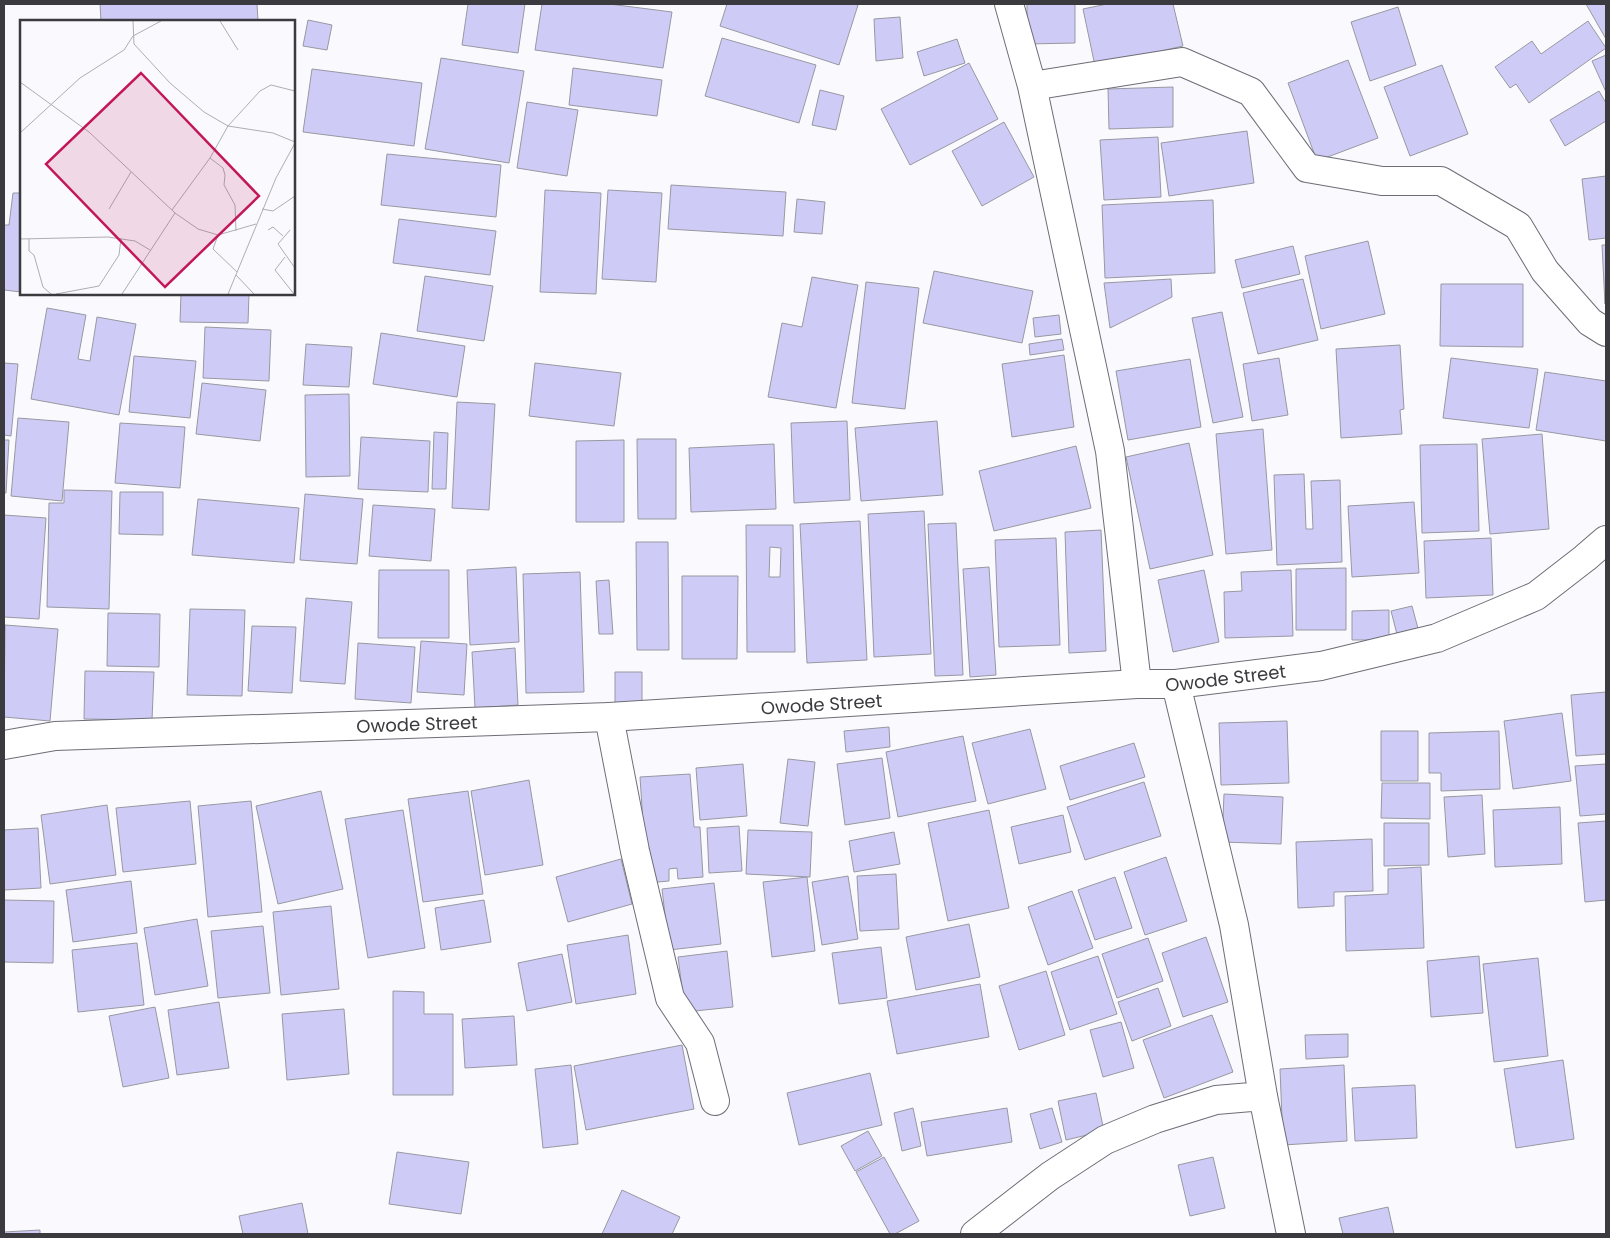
<svg xmlns="http://www.w3.org/2000/svg" width="1610" height="1238" font-family="Poppins,sans-serif">
<rect width="100%" height="100%" fill="#fafafe"/>
<path fill="#ceccf7" stroke="#9898a2" fill-rule="evenodd" d="M100 4H257L258 21H101Z
M468 4H525L518 53 462 45Z
M542 4H609L672 12 663 68 535 50Z
M727 4H854L858 5 839 65 720 26Z
M1027 4H1075V43L1027 44Z
M1107 4H1173L1183 46 1095 66 1083 9Z
M1586 4H1606V39Z
M1398 7 1416 65 1370 81 1351 22Z
M900 17 903 58 876 61 874 19Z
M308 20 332 25 327 50 303 46Z
M1588 21 1606 48 1529 103 1516 84 1510 88 1495 67 1532 41 1541 54Z
M722 38 816 65 799 123 705 96Z
M957 39 965 63 924 76 917 52Z
M1606 55V92L1592 61Z
M441 58 524 71 509 163 425 149Z
M1348 60 1378 138 1317 161 1288 83Z
M969 63 998 119 910 165 881 109Z
M1442 65 1468 134 1410 156 1384 87Z
M573 68 662 80 657 116 569 105Z
M312 69 422 83 414 146 303 132Z
M1173 87V127L1109 129 1108 89Z
M820 90 844 96 836 130 812 125Z
M1599 91 1606 103V121L1565 146 1550 120Z
M527 102 578 110 567 176 517 168Z
M1004 122 1034 177 982 206 952 151Z
M1247 131 1254 183 1169 196 1161 143Z
M1158 137 1161 197 1104 200 1100 140Z
M387 154 501 165 496 217 381 205Z
M1606 176V238L1589 240 1582 179Z
M671 185 786 192 783 236 668 229Z
M545 190 601 193 596 294 540 292Z
M608 190 662 193 656 282 602 279Z
M13 193H21V292L4 290V225H9Z
M797 199 825 202 822 234 794 232Z
M1213 200 1215 273 1105 278 1102 205Z
M399 219 496 231 490 275 393 263Z
M1368 241 1385 314 1321 329 1305 256Z
M1602 245H1606L1605 304Z
M1293 246 1300 274 1242 288 1235 260Z
M934 271 1033 291 1022 343 923 323Z
M425 276 493 286 484 341 417 331Z
M812 277 858 285 836 408 768 397 782 323 802 327Z
M1171 279 1172 297 1110 328 1104 283Z
M1303 279 1318 340 1258 354 1243 293Z
M866 282 919 288 905 409 852 403Z
M1441 284H1523V347L1440 346Z
M181 294H249L248 323 180 322Z
M47 308 86 315 78 359 90 361 97 317 136 324 119 415 31 399Z
M1222 312 1243 417 1213 423 1192 318Z
M1059 315 1061 334 1035 337 1033 318Z
M205 327 271 330 269 381 203 378Z
M381 333 465 346 457 397 373 384Z
M1062 339 1064 350 1030 355 1029 344Z
M306 344 352 347 349 387 303 385Z
M1400 345 1404 409 1400 410 1402 434 1341 438 1336 349Z
M1064 355 1074 427 1012 437 1002 364Z
M134 356 196 361 190 418 129 412Z
M1279 358 1288 415 1252 421 1243 364Z
M1451 358 1538 369 1529 428 1443 418Z
M1190 359 1201 427 1128 440 1116 371Z
M4 363 18 364 11 436 4 435Z
M535 363 621 373 614 426 529 416Z
M1545 372 1606 381V441L1536 430Z
M202 383 266 390 260 441 196 434Z
M349 394 350 476 306 477 305 395Z
M457 402 495 404 489 510 452 508Z
M18 418 69 422 62 501 11 496Z
M847 421 850 500 794 503 791 423Z
M937 421 943 495 861 501 855 428Z
M120 423 185 427 180 488 115 483Z
M1263 429 1272 550 1226 554 1216 434Z
M434 432 448 433 446 489H432Z
M1542 434 1549 529 1490 534 1482 439Z
M361 437 430 441 428 492 358 489Z
M637 439H676V519H638Z
M4 440H9L6 493H4Z
M624 440V522H576V441Z
M1189 443 1213 555 1150 569 1126 457Z
M774 444 776 509 691 512 689 448Z
M1477 444 1479 531 1422 533 1420 445Z
M1076 446 1091 508 994 531 979 471Z
M1304 474 1306 529H1313L1311 481 1340 480 1342 562 1277 565 1274 475Z
M64 490 112 491 109 609 47 607 49 503H64Z
M120 492H163V535L119 534Z
M305 494 363 499 357 564 300 560Z
M198 499 299 508 294 563 192 555Z
M1414 502 1419 573 1352 577 1348 506Z
M373 505 435 509 431 561 369 556Z
M924 511 931 654 874 657 868 514Z
M4 515 46 518 39 619 4 617Z
M860 521 867 660 807 663 800 524Z
M956 523 963 675 935 676 928 524Z
M746 525H793L795 652H747ZM770 547 781 548 780 577H769Z
M1101 530 1106 651 1069 653 1065 532Z
M1056 538 1060 645 999 647 995 540Z
M1491 538 1493 595 1426 598 1424 541Z
M636 542H668L669 650H637Z
M516 567 519 642 470 645 467 570Z
M989 567 996 675 970 677 963 569Z
M1346 568V630H1296V569Z
M379 570H449V638H378Z
M1204 570 1219 642 1173 652 1158 580Z
M1291 570 1293 636 1225 638 1224 592 1242 591 1241 572Z
M580 572 584 692 526 693 523 574Z
M682 576H738L737 659H682Z
M609 580 613 634H599L596 581Z
M306 598 352 602 345 684 300 681Z
M1412 606 1420 636 1399 642 1391 611Z
M190 609 245 610 242 696 187 695Z
M1389 610V640H1352V611Z
M108 613 160 614 159 667 107 666Z
M5 625 58 629 50 721 4 717Z
M252 626 296 627 292 693 248 691Z
M421 641 467 644 464 695 417 692Z
M358 643 415 647 411 703 355 699Z
M515 648 518 705 475 708 472 652Z
M85 671 154 672 152 720 84 719Z
M615 672H642V703H615Z
M1606 692V754L1576 756 1571 695Z
M1562 713 1571 781 1513 789 1504 721Z
M1287 721 1289 783 1221 785 1219 723Z
M889 727 890 747 846 752 844 731Z
M1030 729 1046 789 988 804 972 743Z
M1381 731H1418V781H1381Z
M1499 731 1500 789 1441 791V773H1429V733Z
M963 736 976 801 898 817 886 752Z
M1134 743 1145 777 1070 800 1060 766Z
M882 758 890 818 845 825 837 764Z
M788 759 815 762 808 826 780 823Z
M743 764 747 816 700 820 696 768Z
M1606 764V814L1580 816 1575 766Z
M690 774 694 827H700L703 877 678 879 677 868 669 869V881L647 883 640 777Z
M529 780 543 865 485 875 471 791Z
M1144 782 1161 836 1085 860 1067 807Z
M1382 783H1430V819L1381 818Z
M321 791 343 889 278 904 256 806Z
M468 791 483 894 423 902 408 799Z
M1224 794 1283 797 1281 844 1222 842Z
M1482 795 1485 854 1448 857 1444 797Z
M190 801 196 864 123 872 116 808Z
M251 801 262 912 208 917 198 806Z
M107 805 116 875 50 884 41 815Z
M1560 807 1562 864 1495 867 1493 810Z
M403 810 425 948 368 958 345 819Z
M989 810 1009 908 948 921 928 823Z
M1063 815 1071 852 1019 864 1011 827Z
M1606 821V900L1585 902 1578 823Z
M1384 823H1429V865L1384 866Z
M739 826 742 871 709 873 707 828Z
M38 828 41 888 4 890V830Z
M748 830 812 832 810 877 746 874Z
M894 832 900 864 854 872 849 841Z
M1372 839 1373 891 1334 892V906L1298 908 1296 842Z
M1166 857 1187 921 1145 935 1124 872Z
M621 859 632 904 568 922 556 877Z
M1421 867 1424 948 1346 951 1345 896 1388 894V869Z
M896 874 899 929 860 931 857 876Z
M848 876 858 939 822 945 812 882Z
M807 877 815 951 772 957 763 882Z
M1115 877 1132 928 1095 940 1078 890Z
M131 881 137 933 73 942 66 890Z
M714 883 721 944 669 950 662 889Z
M1072 891 1093 948 1048 965 1028 907Z
M4 900 54 901 53 963 4 962Z
M484 900 491 942 441 950 435 908Z
M331 906 339 989 281 995 273 912Z
M197 919 208 986 155 995 144 928Z
M969 924 980 977 916 990 906 937Z
M263 926 270 993 218 998 211 931Z
M628 935 636 994 576 1004 567 945Z
M1206 937 1228 1002 1183 1017 1162 953Z
M1148 938 1163 981 1117 998 1102 954Z
M137 943 144 1005 78 1012 72 950Z
M881 947 887 998 839 1004 832 953Z
M727 951 733 1007 685 1012 678 957Z
M562 954 572 1002 527 1011 518 963Z
M1098 956 1117 1014 1070 1030 1051 972Z
M1479 956 1483 1013 1431 1017 1427 961Z
M1538 958 1548 1056 1494 1062 1483 964Z
M1046 971 1065 1035 1019 1050 999 986Z
M980 984 989 1037 897 1054 887 1001Z
M1158 988 1171 1026 1132 1041 1118 1002Z
M393 991 424 992V1014H453V1095H393Z
M219 1002 229 1068 177 1075 168 1010Z
M155 1007 169 1078 123 1087 109 1016Z
M344 1009 349 1074 287 1080 282 1014Z
M1212 1015 1233 1072 1164 1098 1143 1040Z
M514 1016 517 1065 465 1068 462 1019Z
M1121 1022 1134 1068 1103 1077 1090 1030Z
M1348 1034V1057L1306 1059 1305 1035Z
M682 1045 694 1109 586 1130 574 1066Z
M1563 1060 1574 1139 1516 1148 1504 1069Z
M571 1065 578 1144 543 1148 535 1069Z
M1344 1065 1347 1141 1283 1145 1280 1069Z
M870 1073 882 1125 799 1145 787 1093Z
M1415 1085 1417 1138 1355 1141 1352 1088Z
M1096 1093 1104 1131 1066 1140 1058 1101Z
M913 1108 921 1146 902 1151 894 1113Z
M1007 1108 1012 1142 927 1156 921 1122Z
M1052 1108 1062 1142 1040 1149 1030 1114Z
M868 1131 882 1156 855 1171 841 1146Z
M397 1152 469 1162 461 1214 389 1204Z
M884 1157 919 1221 895 1234H890L856 1172Z
M1213 1157 1225 1208 1190 1216 1178 1165Z
M622 1190 680 1217 672 1234H602Z
M302 1203 308 1234H243L239 1216Z
M1388 1207 1394 1234H1343L1339 1218Z
M40 1230V1234H4V1232Z"/>
<g fill="none" stroke-linecap="round" stroke-linejoin="round">
<defs>
<path id="minor" d="M1009 4 1032 86 1110 451 1137 684
M1032 86 1182 62 1251 92 1307 168 1382 181H1441L1518 226 1545 271 1590 322 1606 332
M1176 684 1234 925 1263 1096 1291 1234
M609 717 635 851 670 998 700 1043 715 1101
M975 1234 1050 1176 1105 1140 1155 1119 1216 1100 1263 1096"/>
<g id="tertiary">
<path id="s1" d="M4 745 55 736 609 717 1137 684H1176L1321 666 1437 638 1536 596 1585 558 1606 540"/>
</g>
</defs>
<use href="#minor" stroke="#6d6d76" stroke-width="30"/>
<use href="#tertiary" stroke="#6d6d76" stroke-width="30"/>
<use href="#minor" stroke="#fff" stroke-width="28"/>
<use href="#tertiary" stroke="#fff" stroke-width="28"/>
</g>
<g text-anchor="middle" dominant-baseline="central" stroke-width="5" stroke-linejoin="round" paint-order="stroke">
<g font-size="18" fill="#3b3b3f" stroke="#fafafe">
<text stroke="none"><textPath href="#s1" startOffset="1224">Owode Street</textPath></text>
<text stroke="none"><textPath href="#s1" startOffset="819">Owode Street</textPath></text>
<text stroke="none"><textPath href="#s1" startOffset="414">Owode Street</textPath></text>
</g>
</g>
<g transform="translate(20 20)">
<rect width="275" height="275" fill="#fafafe"/>
<path fill="none" stroke="#aeaeb2" stroke-width="1" d="M113 1 114 24 150 63 184 92 208 106 253 113 275 122M200 1 218 30M0 62 69 112 155 193 178 209 198 215 236 204M0 113 60 58 104 30 113 16 141 1M190 138 203 148 205 155 204 165 215 185 216 211M89 189 111 152M242 189 253 191 275 176M152 190 190 138 208 106 240 71 251 65 275 71M248 210 253 207 263 216M270 210 258 224 275 248M198 215 193 229 217 252M0 219 88 217 115 221 130 230M9 219V231L14 235 23 267 31 274M265 237 255 250 274 274M216 255 234 274M36 274 79 266 99 235 101 218M102 274 155 193M208 274 256 158 275 123"/>
<path fill="#c2185b" fill-opacity="0.15" stroke="#c2185b" stroke-width="2.5" d="M121 53 239 176 145 267 26 144Z"/>
<rect width="275" height="275" fill="none" stroke="#3b3b3f" stroke-width="2.5"/>
</g>
<rect width="1610" height="1238" fill="none" stroke="#3b3b3f" stroke-width="10"/>
</svg>
